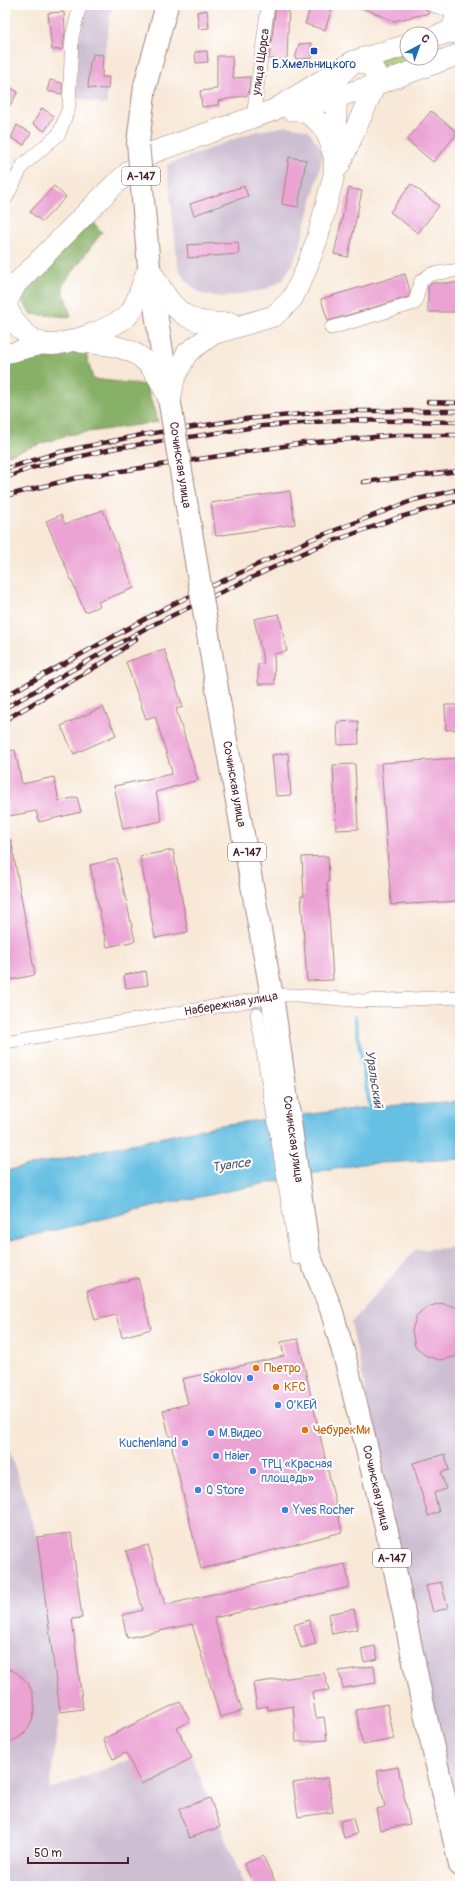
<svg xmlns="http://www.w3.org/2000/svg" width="465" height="1891" font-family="Pangolin,sans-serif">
<rect width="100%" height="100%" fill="#fff"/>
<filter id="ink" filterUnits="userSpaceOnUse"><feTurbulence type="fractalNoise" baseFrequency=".025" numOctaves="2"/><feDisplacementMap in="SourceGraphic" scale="8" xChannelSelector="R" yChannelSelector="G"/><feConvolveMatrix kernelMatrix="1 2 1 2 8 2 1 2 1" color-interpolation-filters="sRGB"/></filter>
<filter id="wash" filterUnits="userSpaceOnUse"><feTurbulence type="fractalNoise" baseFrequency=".012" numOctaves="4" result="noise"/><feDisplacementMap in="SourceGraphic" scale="16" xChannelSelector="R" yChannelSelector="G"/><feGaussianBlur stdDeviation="0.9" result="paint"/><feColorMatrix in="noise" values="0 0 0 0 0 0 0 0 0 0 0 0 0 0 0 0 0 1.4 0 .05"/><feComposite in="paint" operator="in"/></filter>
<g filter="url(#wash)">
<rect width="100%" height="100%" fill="#f8e8d7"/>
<path fill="#cdbed2" d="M87 5H112L100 81 107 83V105L75 98 79 41Z
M287 126 308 130 324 152 299 251 283 280 264 290 223 297 201 294 188 283 178 268 167 165 253 132Z
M460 1247V1836L351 1323 415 1250Z
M5 1437 37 1537 60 1712 49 1790 129 1760 142 1784 192 1758 245 1886H5Z"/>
<path fill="#abce77" stroke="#7a7651" d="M407 50V58H418L420 60 387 74 379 60Z"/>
<path fill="#88b168" stroke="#69684a" d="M87 216 102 232 62 286 71 317 31 314 17 293Z
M85 351 93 379 146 385 158 422 67 435 5 456V361L33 355Z"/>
<path fill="#66c0e3" stroke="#587087" d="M460 1101V1159L360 1164 165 1204 5 1242V1171L220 1125 370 1107Z"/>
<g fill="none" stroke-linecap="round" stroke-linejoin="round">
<path stroke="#66c0e3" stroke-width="4" d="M355 1017 370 1111"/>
</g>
<g id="blocks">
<path fill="#eba3d4" d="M276 5H289L287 59H269Z
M311 5H333L325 30 305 24Z
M355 5H424L426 10 430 13 394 21Z
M207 10 209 28 199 29 197 12Z
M64 12 65 31 63 49 52 50 48 13Z
M311 43 312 58 295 59 299 44Z
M207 51 208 62 196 63 195 52Z
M93 54 103 55 102 77H109L108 89 88 88 90 61H92Z
M217 56H232L233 78 250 77 248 95 218 101 219 105 202 107 200 91 217 89Z
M50 80 62 83V94L47 91Z
M5 84 18 92 5 113Z
M42 108 54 116 45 131 33 124Z
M431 111 458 133 433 162 407 140Z
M17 125 31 133 24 145 11 138Z
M289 157 306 160 298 207 282 204Z
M411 184 439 206 418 233 390 212Z
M54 186 66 197 42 222 30 212Z
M244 186 248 196 194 215 190 204Z
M349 188 362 191 348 257 334 254Z
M238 242 239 254 188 258 187 245Z
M405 274 410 291 408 297 328 321 321 299Z
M432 283H460V312H428V287Z
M290 491 295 524 216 536 211 503Z
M103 510 134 588 98 602 100 606 85 612 46 521 61 515 65 524Z
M279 614 287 651 274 654 275 684H258V664H264L254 619Z
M164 649 183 707 176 709 198 780 156 792 162 821 123 829 114 786 171 774 172 772 155 716 146 719 126 662Z
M445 705H460V729L446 730Z
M103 707 116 735 74 754 61 726Z
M358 721 359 744 338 745 337 722Z
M15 750 22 784 54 777 59 801 77 797 81 812 39 822 36 811 9 816 5 797V752Z
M288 753 291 795 276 796 272 755Z
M460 758V901L391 905 381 763Z
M355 764 358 829 336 830 333 765Z
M11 840 35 975 5 981V841Z
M173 850 188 932 155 938 140 856Z
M328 856 329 882H327L333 980 307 981 301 896H304L302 857Z
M117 859 135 941 107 947 90 865Z
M146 971 148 985 126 988 124 975Z
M138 1278 151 1329 122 1337 116 1315 95 1320 87 1291Z
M441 1303 455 1307 460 1312V1351L454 1357 440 1360 426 1356 415 1346 412 1331 416 1317 427 1307Z
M298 1339 342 1532 201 1569 163 1410 188 1404 182 1379 284 1356 281 1342Z
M445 1454 449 1470 441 1472 446 1489 434 1493 439 1512 428 1516 413 1463Z
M71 1533 82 1618 72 1619 83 1709 60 1712 37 1537Z
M148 1545 165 1605 345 1564 350 1587 214 1618 242 1711 220 1717 192 1624 127 1638 122 1615 143 1610 126 1551Z
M441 1582 448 1608 433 1612 426 1586Z
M354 1609 358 1629 332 1634 328 1614Z
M309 1620 316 1644 301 1648 294 1625Z
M375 1646 378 1659 364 1662 361 1649Z
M374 1666 376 1683 343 1688 339 1671Z
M5 1667 17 1673 28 1683 32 1692 35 1707 32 1721 27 1730 20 1737 5 1745Z
M324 1673 329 1690 312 1692 316 1718 324 1717 327 1740 296 1742 293 1706 268 1710 267 1706 257 1708 253 1683Z
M180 1702 190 1721 177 1728 192 1758 141 1784 126 1753 113 1759 103 1739Z
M387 1704 394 1739 363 1745 356 1710Z
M398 1767 410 1824 380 1830 376 1809 385 1807 377 1771Z
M328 1778 333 1812 298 1817 293 1783Z
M210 1798 220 1827 189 1838 179 1809Z
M353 1818 357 1834 344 1838 340 1821Z
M263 1856 277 1886H254L244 1864Z"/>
</g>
</g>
<g filter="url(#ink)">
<use href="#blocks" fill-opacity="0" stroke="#a18481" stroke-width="1"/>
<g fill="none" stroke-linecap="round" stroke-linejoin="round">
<defs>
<path id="minor" d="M432 5 454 13
M446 33 457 5
M253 118 268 5
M5 200 23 165 59 134 69 107 72 37 80 5
M331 328 415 303 421 281 431 274 460 270
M257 1014 297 1258
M5 1042 284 995H298L362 1001 460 997"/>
<path id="secondary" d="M5 354 45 344"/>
<path id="primary" d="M431 38 446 33 460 32
M291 110C313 109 330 131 332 151
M339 166 375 85 460 54
M149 267C143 280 138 302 130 313 120 326 61 348 45 344 27 340 10 320 6 303L16 284 113 186 151 153 274 110 354 61 407 45
M151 271C172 309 185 327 231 323
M80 342C126 346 148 349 167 395
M170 401 174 379 187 353 213 334 274 316 292 299 304 274 317 240 334 175 337 78 354 61 371 65 378 78 375 85 299 109"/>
<path id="trunk" d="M145 86 167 5
M149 267 170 404
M219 701 273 1002 309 1255 331 1309 345 1358 388 1536 421 1696 460 1865"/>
</defs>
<use href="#minor" stroke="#a18481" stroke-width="14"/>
<use href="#secondary" stroke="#a18481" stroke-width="20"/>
<use href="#primary" stroke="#a18481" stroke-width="22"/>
<use href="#trunk" stroke="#a18481" stroke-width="24"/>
<use href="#minor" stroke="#fff" stroke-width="13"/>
<use href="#secondary" stroke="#fff" stroke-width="19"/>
<use href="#primary" stroke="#fff" stroke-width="21"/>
<use href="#trunk" stroke="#fff" stroke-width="22"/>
<defs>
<path id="rail" d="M428 402 460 403
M5 469 60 452 141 435 245 419 338 411H460
M5 478 31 468 116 448 263 426 341 420 460 422
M363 482 460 471
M5 496 76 478 304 443 398 435H460
M5 696 169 606 312 539 414 500 460 489
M5 708 148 627 314 548 397 518 460 500
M5 720 109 659 136 639"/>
</defs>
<use href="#rail" stroke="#4a1f2b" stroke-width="4.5"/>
<use href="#rail" stroke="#fff" stroke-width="3" stroke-dasharray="9" stroke-linecap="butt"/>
<defs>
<path id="trunk-bridge" d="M145 86 138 143 149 267
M170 404 219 701"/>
</defs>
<use href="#trunk-bridge" stroke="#a18481" stroke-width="24" stroke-linecap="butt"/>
<use href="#trunk-bridge" stroke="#fff" stroke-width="22"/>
</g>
</g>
<rect fill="#1a4fb4" stroke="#fff" stroke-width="1.5" x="310" y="47" width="8" height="8" rx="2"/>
<g fill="#e8710a" stroke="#fff" stroke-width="1.5">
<circle cx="256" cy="1368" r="4"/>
<circle cx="276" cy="1387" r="4"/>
<circle cx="305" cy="1430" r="4"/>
</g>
<g fill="#3f7fe0" stroke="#fff" stroke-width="1.5">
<circle cx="250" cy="1378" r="4"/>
<circle cx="278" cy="1405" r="4"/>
<circle cx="211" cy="1433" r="4"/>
<circle cx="185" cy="1443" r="4"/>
<circle cx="216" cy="1456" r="4"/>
<circle cx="253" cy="1471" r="4"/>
<circle cx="198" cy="1490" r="4"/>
<circle cx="285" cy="1510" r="4"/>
</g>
<g text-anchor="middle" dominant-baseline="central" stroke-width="4" stroke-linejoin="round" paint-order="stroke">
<g fill="#fff" stroke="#80626b" stroke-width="1">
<rect x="122" y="167" width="38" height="18" rx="3"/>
<rect x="228" y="843" width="38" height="18" rx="3"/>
<rect x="373" y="1549" width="38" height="18" rx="3"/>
</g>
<g font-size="11" font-weight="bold" fill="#4a1f2b">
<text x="141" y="176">А-147</text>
<text x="247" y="852">А-147</text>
<text x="392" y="1558">А-147</text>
</g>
<g font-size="12" fill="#4a1f2b" stroke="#fff">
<text transform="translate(261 62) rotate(-82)">улица Щорса</text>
<text transform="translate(180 465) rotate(81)">Сочинская улица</text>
<text transform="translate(234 784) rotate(80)">Сочинская улица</text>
<text transform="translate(231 1004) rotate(-10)">Набережная улица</text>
<text transform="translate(293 1139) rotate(82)">Сочинская улица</text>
<text transform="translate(376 1488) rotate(77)">Сочинская улица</text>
</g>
<g font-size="12" fill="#164399" stroke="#fff">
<text x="314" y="64">Б.Хмельницкого</text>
</g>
<g font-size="12" fill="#c56008" stroke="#fff" text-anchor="start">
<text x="264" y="1368">Пьетро</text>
<text x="284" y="1387">KFC</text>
<text x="313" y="1430">ЧебурекМи</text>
</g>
<g font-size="12" fill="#366cbe" stroke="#fff" text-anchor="start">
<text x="242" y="1378" text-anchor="end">Sokolov</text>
<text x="286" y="1405">О’КЕЙ</text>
<text x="219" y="1433">М.Видео</text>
<text x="177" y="1443" text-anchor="end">Kuchenland</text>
<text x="224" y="1456">Haier</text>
<text x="261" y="1464">ТРЦ «Красная<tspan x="261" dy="14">площадь»</tspan></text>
<text x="206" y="1490">Q Store</text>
<text x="293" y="1510">Yves Rocher</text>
</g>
<g font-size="13" font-style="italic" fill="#54576b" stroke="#fff">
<text transform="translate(374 1079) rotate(81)">Уральский</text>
<text transform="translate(231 1165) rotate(-8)">Туапсе</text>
</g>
</g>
<rect width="465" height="1891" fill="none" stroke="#fff" stroke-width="20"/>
<g transform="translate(419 46) rotate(41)"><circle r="19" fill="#ffffff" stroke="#b7a5aa"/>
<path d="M0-3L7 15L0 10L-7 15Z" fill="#1f6fb2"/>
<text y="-6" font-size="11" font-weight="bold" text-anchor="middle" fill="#4a1f2b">С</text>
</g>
<path d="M28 1857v6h100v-6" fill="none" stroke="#4a1f2b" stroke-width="2"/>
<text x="34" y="1857" font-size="12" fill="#4a1f2b" stroke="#ffffff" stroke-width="3" paint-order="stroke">50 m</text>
</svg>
